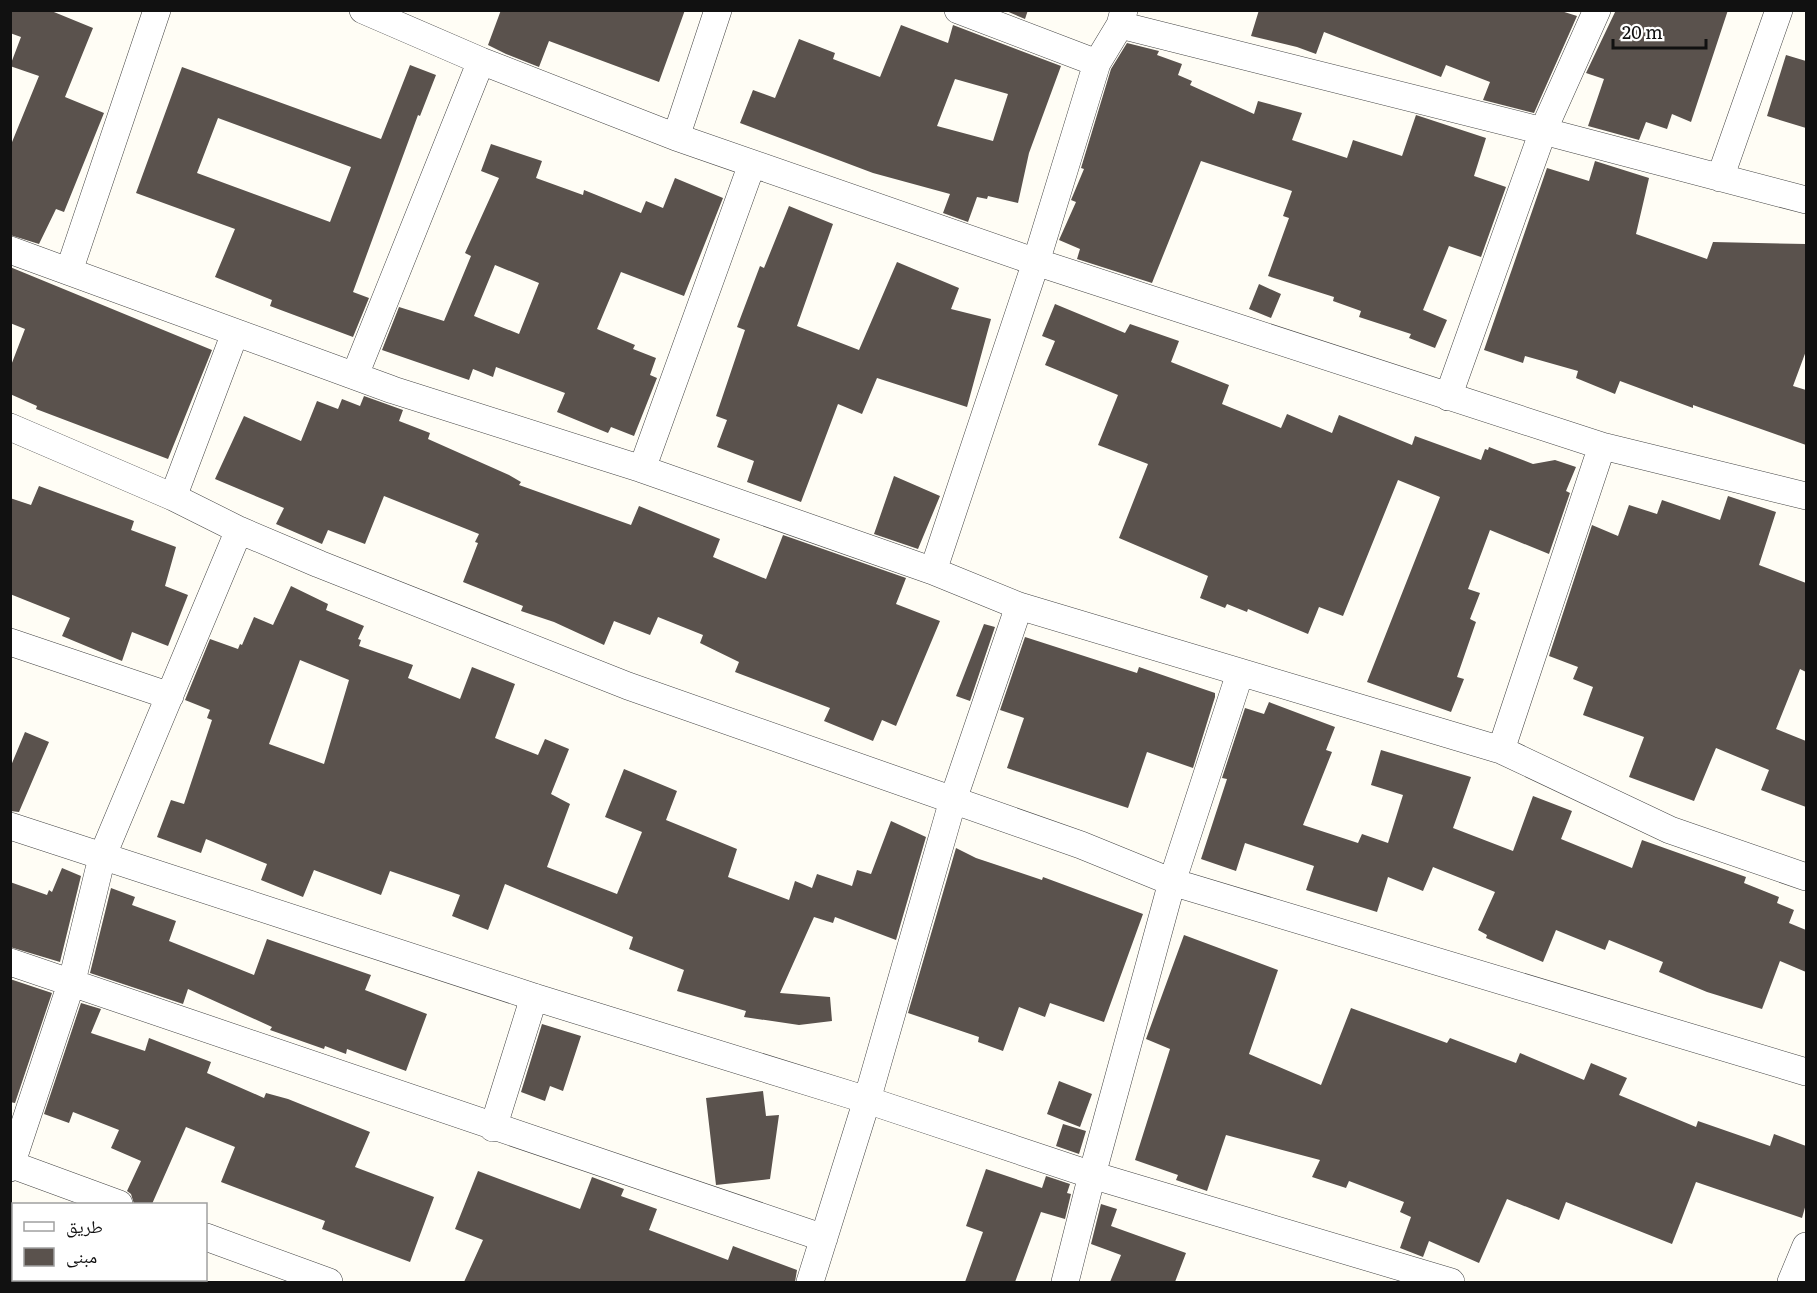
<svg xmlns="http://www.w3.org/2000/svg" width="1817" height="1293" font-family="Literata,'Noto Naskh Arabic',serif">
<rect width="100%" height="100%" fill="#fffdf5"/>
<path fill="#5a524d" fill-rule="evenodd" d="M10 10H49L93 28 65 97 104 113 64 212 56 209 39 244 10 235V147L39 76 10 66 21 37 10 33Z
M501 10H685L659 82 549 41 539 67 506 54 488 45Z
M1004 10H1028L1025 19Z
M1259 10H1558L1577 16 1534 113 1483 100 1490 82 1446 65 1441 77 1324 32 1316 54 1297 47 1251 36Z
M1616 10H1728L1691 122 1672 114 1667 129 1646 122 1639 140 1588 126 1604 79 1586 73Z
M901 25 948 43 953 25 1061 66 1029 153 1018 203 988 196 987 199 977 197 968 222 943 213 950 194 873 173 740 123 753 90 775 98 799 39 835 53 833 59 880 77ZM955 79 1008 94 993 141 937 126Z
M1127 43 1159 51 1157 55 1182 64 1178 75 1192 81 1190 85 1254 114 1258 101 1302 113 1292 140 1347 158 1353 140 1402 156 1416 115 1486 138 1474 176 1506 187 1481 257 1449 246 1423 310 1447 320 1435 348 1409 338 1411 334 1359 317 1361 311 1333 301 1334 297 1268 276 1289 218 1283 216 1292 191 1201 161 1152 283 1077 259 1080 249 1059 240 1076 202 1071 200 1084 169 1081 168 1111 69Z
M1786 55 1806 61V128L1767 116Z
M410 65 436 75 420 116 418 115 353 292 369 298 353 337 270 306 272 300 215 277 235 229 136 193 182 67 381 139ZM218 118 351 167 330 222 197 173Z
M491 144 542 161 536 178 583 195 584 190 641 213 646 201 663 208 675 178 723 198 684 296 621 272 597 329 635 345 633 349 656 358 650 375 657 378 634 436 611 427 608 433 557 412 565 393 496 367 493 377 473 369 469 380 382 350 399 307 444 321 471 256 465 253 499 178 481 171ZM495 265 539 283 519 334 474 316Z
M1595 161 1649 178 1636 234 1707 259 1713 242 1806 244V351L1793 386 1806 390V445L1693 405V408L1620 381 1615 394 1576 378 1578 371 1525 356 1523 363 1484 350 1547 168 1589 181Z
M789 206 833 224 797 326 859 350 897 262 959 288 951 309 991 319 967 407 877 378 862 414 838 404 801 502 747 482 754 461 717 447 727 420 716 416 745 330 737 327 760 266 764 268Z
M10 267 212 350 168 459 36 409 37 406 10 394V368L25 329 10 323Z
M1259 284 1281 294 1271 318 1249 309Z
M1055 304 1125 333 1130 324 1179 341 1171 362 1229 385 1222 404 1281 428 1287 414 1332 433 1339 415 1412 445 1415 436 1481 460 1485 449 1488 450 1489 447 1533 464 1555 460 1576 467 1566 491 1570 493 1549 554 1490 530 1468 589 1480 593 1470 619 1476 622 1457 677 1464 679 1451 712 1367 682 1440 497 1398 480 1343 616 1319 607 1308 634 1248 609 1247 612 1227 604 1225 608 1200 598 1208 576 1119 538 1148 464 1098 445 1118 395 1045 365 1055 341 1042 336Z
M364 396 403 410 399 421 430 433 428 439 509 475 521 482 519 485 631 525 639 506 720 539 713 557 766 579 783 535 906 578 896 604 940 621 896 726 882 720 873 741 824 721 830 708 735 672 739 662 700 643 703 635 658 617 650 635 614 621 604 645 554 622 521 611 523 606 463 582 478 543 475 542 479 534 384 496 365 544 328 530 322 544 276 524 284 508 215 479 244 416 301 441 317 401 338 409 342 399 360 406Z
M894 476 940 496 918 549 874 534Z
M39 486 134 521 131 530 176 547 165 586 188 595 168 646 132 632 122 661 62 636 70 618 10 594V498L31 505Z
M1728 496 1776 512 1759 565 1806 583V672L1800 669 1776 729 1806 741V807L1761 790 1769 770 1716 748 1694 801 1629 777 1644 737 1583 715 1593 687 1573 679 1578 667 1549 656 1592 525 1618 536 1629 505 1657 514 1662 500 1720 520Z
M291 586 328 604 326 610 364 626 358 639 361 640 359 646 413 665 408 678 460 699 472 667 515 684 495 738 538 755 545 739 569 749 551 794 570 804 547 867 617 894 642 832 605 817 624 769 677 791 666 820 737 849 728 877 789 900 795 881 812 888 817 874 852 886 857 870 871 874 891 821 926 837 896 940 835 917 833 923 814 917 780 993 830 997 832 1021 799 1025 744 1017 746 1011 677 991 684 970 629 949 633 937 505 884 488 930 452 916 460 895 390 871 381 895 314 870 303 897 261 880 267 864 206 839 201 853 157 837 171 800 184 804 212 720 207 718 210 710 185 700 210 639 238 649 240 644 242 645 254 617 273 625ZM300 660 349 680 324 764 269 744Z
M984 624 995 627 970 701 956 696Z
M1025 637 1137 673 1139 667 1215 693V697L1193 768 1147 752 1128 808 1007 768 1024 718 1000 710Z
M1269 702 1335 727 1326 750 1332 752 1303 825 1358 843 1362 834 1388 843 1403 795 1371 785 1381 750 1471 777 1453 828 1513 851 1533 796 1572 811 1561 839 1632 868 1642 840 1746 877 1744 883 1779 897 1777 903 1794 910 1789 923 1806 930V972L1780 961 1762 1009 1707 992 1659 972 1663 962 1609 940 1605 950 1556 930 1543 962 1486 938 1487 935 1478 930 1495 892 1433 867 1423 891 1388 877 1377 912 1306 890 1314 866 1245 843 1236 871 1201 859 1227 779 1222 778 1245 708 1264 714Z
M25 732 49 742 19 812 10 811V768Z
M956 848 976 858 1042 880 1043 877 1143 914 1104 1022 1050 1003 1045 1017 1019 1007 1003 1051 978 1042 979 1037 908 1013Z
M62 868 81 876 60 962 10 947V882L47 895 49 890 52 892Z
M111 888 135 897 132 905 176 921 169 941 254 975 267 939 371 975 365 990 427 1014 406 1071 347 1049 346 1054 325 1046 324 1049 270 1030 272 1027 188 989 183 1004 90 973Z
M1184 935 1278 970 1249 1054 1321 1085 1351 1008 1447 1043 1450 1038 1516 1063 1520 1053 1584 1080 1591 1063 1627 1078 1619 1095 1696 1127 1698 1121 1770 1146 1774 1134 1806 1146V1204L1802 1218 1696 1182 1672 1244 1566 1202 1559 1220 1507 1199 1479 1263 1429 1241 1423 1257 1400 1248 1411 1217 1400 1212 1404 1202 1349 1181 1346 1188 1312 1177 1320 1160 1226 1135 1207 1191 1176 1180 1178 1175 1135 1160 1170 1049 1146 1039Z
M10 979 52 993 15 1103 10 1102Z
M81 1003 101 1009 91 1033 145 1051 149 1038 211 1062 207 1073 264 1098 266 1093 288 1099 370 1132 355 1167 434 1197 410 1262 322 1229 325 1221 221 1182 235 1147 186 1127 152 1204H134L131 1194 127 1191 141 1161 111 1148 119 1130 73 1112 69 1123 44 1114Z
M542 1024 581 1036 563 1091 550 1086 545 1101 521 1092Z
M1059 1081 1092 1094 1080 1127 1047 1114Z
M763 1091 766 1116 779 1115 770 1179 716 1185 706 1098Z
M1063 1124 1086 1131 1079 1154 1056 1146Z
M986 1169 1042 1188 1046 1176 1070 1184 1067 1193 1071 1194 1065 1219 1041 1212 1015 1282H965L983 1232 966 1226Z
M478 1171 580 1209 592 1177 624 1189 621 1196 657 1209 649 1230 728 1260 733 1246 797 1270 795 1282H464L483 1240 455 1229Z
M1101 1204 1117 1209 1111 1226 1186 1253 1175 1282H1110L1121 1255 1091 1244Z"/>
<g fill="none" stroke-linecap="round" stroke-linejoin="round">
<defs>
<path id="minor" d="M363 10 481 61 676 137 1036 262 1602 446 1806 496
M958 10 1097 63
M1120 25 1543 131 1806 200
M676 137 718 10
M1720 178 1779 10
M10 250 393 390 642 469 933 571 1019 606 1501 750 1670 830 1806 877
M69 271 157 10
M355 375 481 61
M1448 397 1543 131 1597 10
M10 427 173 497 239 530 319 564 628 686 1081 845 1172 882 1806 1072
M642 469 752 164
M173 497 235 333
M933 571 1036 262 1097 63 1120 25 1124 10
M10 642 170 696
M1501 750 1602 446
M10 826 534 997 867 1100 1092 1175 1451 1282
M10 962 824 1238
M493 1128 534 997
M10 1164 119 1204
M10 1168 72 981 102 857 239 530
M206 1237 329 1282
M810 1282 867 1100 953 800 1019 606
M1065 1282 1092 1175 1172 882 1240 673
M1791 1282 1806 1246"/>
</defs>
<use href="#minor" stroke="#444" stroke-width="28"/>
<use href="#minor" stroke="#fff" stroke-width="27"/>
</g>
<rect width="1817" height="1293" fill="none" stroke="#111111" stroke-width="24"/>
<rect x="12" y="1203" width="195" height="78" fill="#ffffff" stroke="#a0a0a0" stroke-width="1.5"/>
<rect x="24" y="1222" width="30" height="9" fill="#ffffff" stroke="#a0a0a0" stroke-width="1.5"/>
<text x="66" y="1233" font-size="18" fill="#111111">طريق</text>
<rect x="24" y="1248" width="30" height="18" fill="#5a524d" stroke="#a0a0a0" stroke-width="1.5"/>
<text x="66" y="1263" font-size="18" fill="#111111">مبنى</text>
<path d="M1613 39v9h93v-9" fill="none" stroke="#111111" stroke-width="3"/>
<text x="1622" y="39" font-size="18" fill="#111111" stroke="#ffffff" stroke-width="4.5" paint-order="stroke">20 m</text>
</svg>
